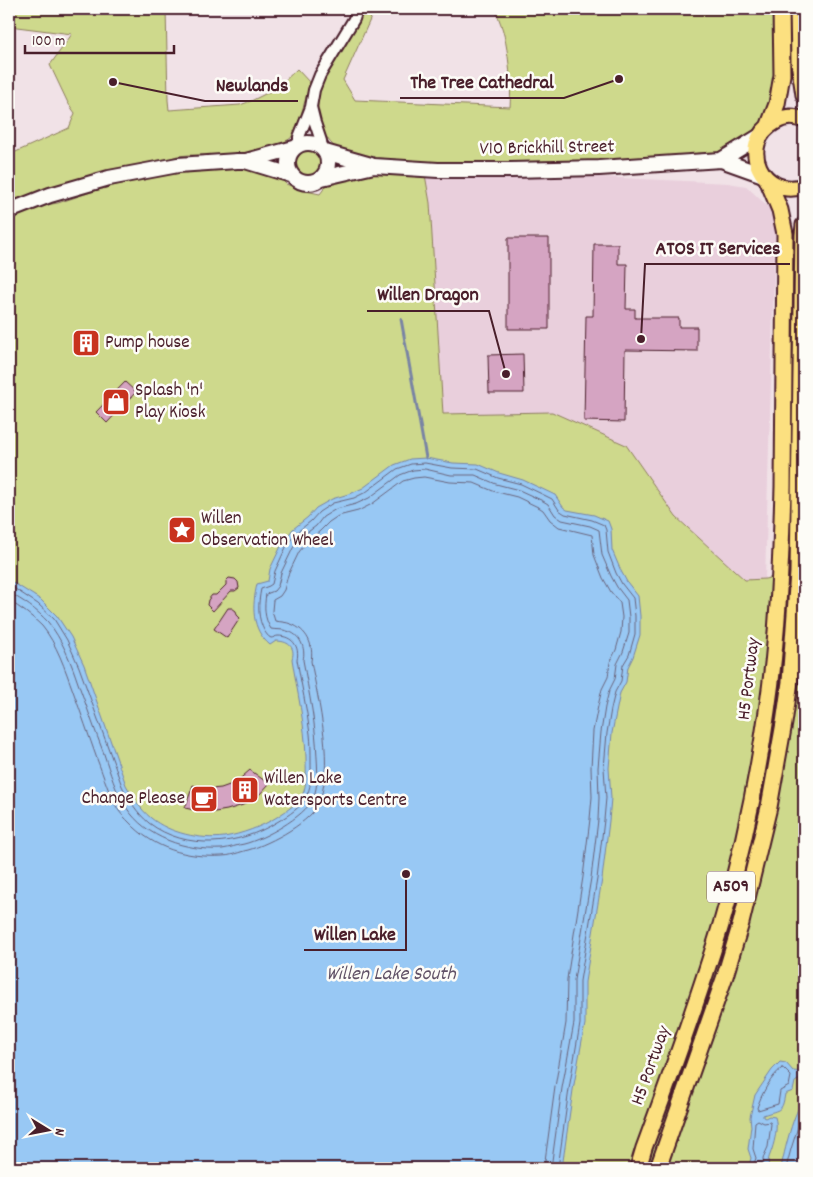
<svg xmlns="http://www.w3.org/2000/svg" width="813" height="1177" font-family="Dekko,sans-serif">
<rect width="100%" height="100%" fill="#f1e2e7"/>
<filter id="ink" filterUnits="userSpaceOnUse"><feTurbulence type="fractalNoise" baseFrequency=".02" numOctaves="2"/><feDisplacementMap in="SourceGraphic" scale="10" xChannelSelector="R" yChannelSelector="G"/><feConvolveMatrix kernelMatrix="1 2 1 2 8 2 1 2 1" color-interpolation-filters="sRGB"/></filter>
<g filter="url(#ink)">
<path fill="#e9cfdc" d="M424 169 728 183 746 186 776 214 765 579 745 580 676 517 626 445 552 412 443 414 430 203Z"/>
<path fill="#ced98c" stroke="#8c7c5c" d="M9 9H166L168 100 169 110 240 105 251 101 277 88 297 69 310 83 299 122 291 138 278 146 243 155 223 156 189 155 177 156 145 167 9 205V155L69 128 75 113 68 103 50 65 72 34 9 26Z
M357 9H374L373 13 343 80 355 100 510 107C512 81 508 31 494 9H781L775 78 771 101 762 122 748 137 718 155 599 168 424 169 430 203 443 414 552 412 626 445 676 517 745 580 765 579 798 572 804 225V1168H9V218L33 207 58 203 91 192 149 176 218 166 247 168 279 177 286 184 301 190 320 194 326 186 360 158C354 156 347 154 341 151 324 142 317 120 318 101 318 92 324 81 327 72 336 50 346 30 357 9Z
M294 163a14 14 0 1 1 28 0a14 14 0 1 1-28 0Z"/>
<path fill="#98c8f4" stroke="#7984a4" d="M426 458 453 463 478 464 499 473 523 480 555 495 563 507 567 510 594 515 608 521 611 529 612 550 621 571 627 582 638 596 640 616V635L633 657 628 667 626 682 620 693 612 733 609 768 611 798 609 821 602 879 585 982V1024L573 1090 562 1168H9V580L41 600 57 616 71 637 84 665 126 785C133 797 140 809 151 818 169 833 201 840 224 837 242 834 261 827 277 817 287 810 300 803 304 791 307 780 306 768 306 757 305 724 297 691 292 659 296 646 287 641 276 641L270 645C251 629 252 606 257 584L268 581 270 569 283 542 293 529 308 517 316 508 332 499 352 493 363 488 394 465 410 459Z
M780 1062 786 1063 793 1071 804 1072V1080H798L795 1082 793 1091 785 1094C782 1112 781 1109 763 1115V1117L765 1118 769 1116 775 1117C778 1126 775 1140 772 1149 770 1156 766 1161 770 1168H745L750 1162 751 1158 748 1149 751 1126 750 1117 755 1095 772 1070Z
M804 1100V1168H781C784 1153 794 1109 804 1100Z"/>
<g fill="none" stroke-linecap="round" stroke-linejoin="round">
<path stroke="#69637b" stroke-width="1" d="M9 585 38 604 54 619 67 640 79 667 122 786C129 800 137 813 149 823 186 851 239 846 277 822 289 815 302 807 307 795 312 784 311 772 311 761 311 752 311 743 310 734 307 709 301 684 297 660 300 646 292 636 278 636 276 636 273 638 271 638 268 637 266 633 265 632 257 618 258 604 261 589L269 586 272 584 275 571 287 545 296 533 311 521 319 512 333 503 354 498 366 492 397 469 411 464 425 463 452 468 477 469 498 478 521 484 546 496 552 499 559 510 565 514 592 520 604 525 606 530 608 552 616 573 622 584 633 598 635 616V634L629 655 623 665 621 681 615 692 611 709 607 733 604 768 606 798 604 820 597 879 580 981V1024L569 1089 558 1168
M9 593C23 600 37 610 48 622 62 639 71 662 78 683 87 707 95 731 104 754 110 772 115 791 126 807 146 838 186 851 222 849 230 848 237 845 244 844 264 839 304 817 313 799 318 786 318 771 317 758 316 725 309 693 303 660 306 648 300 634 287 631 282 629 276 630 271 629 264 618 264 607 266 594L274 591 278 586 281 573 293 548 301 537 316 526 323 517 336 509 356 504 369 498 400 475 413 470 425 469 451 475H475L496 484 519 490 543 501 548 504 555 515 562 520 590 526 599 530 602 555 611 576 617 587 627 600 629 617V633L623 652 617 664 615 679 609 691 605 707 601 732 598 768 599 798 598 820 591 878 574 980V1023L562 1088 551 1168
M9 601C21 608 32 616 42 626 57 644 65 669 73 691 81 713 89 736 97 759 104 777 109 795 119 811 122 815 126 819 129 822 154 849 187 858 222 856 230 856 237 853 244 851 264 847 308 824 317 806 336 770 318 700 311 661 314 645 307 630 291 624 286 622 281 622 275 621L272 611 273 600 280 596 284 590 288 575 299 552 307 542 320 531 329 522 338 516 358 511 372 504 403 481 414 478 424 477 450 482 474 483 493 491 517 497 540 508 543 510 550 520 559 527 592 535 594 555 603 578 611 592 620 603 622 617 621 632 616 650 610 662 608 677 602 689 598 706 593 731 591 768 592 797 590 819 583 877 567 979 566 1023 555 1087 544 1168
M782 1068 784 1069 791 1076 789 1086 780 1091 778 1104 758 1110 757 1108C761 1095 771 1076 782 1068Z
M751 1168 754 1164 756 1158 753 1149 755 1122 758 1120 764 1123 770 1122 771 1124 768 1147 763 1158 764 1168
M786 1168 791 1149 804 1108"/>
<path stroke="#7984a4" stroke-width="3" d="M401 319 426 458"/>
</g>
<path fill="#d5a4c2" stroke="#4a1f2b" d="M508 238H549V329H508Z
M594 244H618V264H627L626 309H635V318H679V327H697V351L625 350 624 422 584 421 586 316H593Z
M86 334 94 345 85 351 77 340Z
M523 354 524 393H489L488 355Z
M125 382 136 392 107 423 96 412Z
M229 578 235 579 238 582 239 588 235 591H231L213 611 207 605 208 600 212 595H216L226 585V581Z
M228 608H232L236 611 237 615 240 618 227 638 214 629Z
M250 770 269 784 259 795 243 805 227 810 215 812H203L185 808 193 785 201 788 211 789 221 788 235 783Z"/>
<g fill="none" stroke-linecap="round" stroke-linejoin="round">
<defs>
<path id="street" d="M311 107 315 123 321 141 322 148
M299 145V137L311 107 314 90 320 75 354 19 357 9"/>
<path id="secondary" d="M288 163a20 20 0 1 1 40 0a20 20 0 1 1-40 0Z
M325 152 371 165
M721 160 760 136
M246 161 294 148
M322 178 374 166 438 170H511L599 168 721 160 763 175
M9 211 50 195 109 178 178 165 237 161H245L291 175"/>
<path id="primary" d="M798 9 799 62 804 95
M804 120C794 116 784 116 775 122 736 144 762 200 804 186
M769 125 777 104 782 75 781 9
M638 1168 644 1148C672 1072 700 995 723 918 743 850 757 781 767 711 778 637 781 562 783 487 784 403 784 319 785 234L780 210 767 179
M658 1168 725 976 741 923 769 807 784 723 790 682 798 573 803 235 804 225"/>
</defs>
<use href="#street" stroke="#4a1f2b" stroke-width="14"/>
<use href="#secondary" stroke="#4a1f2b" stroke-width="18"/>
<use href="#primary" stroke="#4a1f2b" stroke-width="19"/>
<use href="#street" stroke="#fdfcf7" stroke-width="10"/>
<use href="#secondary" stroke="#fdfcf7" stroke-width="14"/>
<use href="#primary" stroke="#fce080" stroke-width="15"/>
</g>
</g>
<defs>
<symbol id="building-square" viewBox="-11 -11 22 22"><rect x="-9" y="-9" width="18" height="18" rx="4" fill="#c8321e" stroke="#fdfcf7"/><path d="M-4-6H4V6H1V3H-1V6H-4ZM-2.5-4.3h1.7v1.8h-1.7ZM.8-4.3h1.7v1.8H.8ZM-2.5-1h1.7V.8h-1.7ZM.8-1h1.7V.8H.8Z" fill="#fff"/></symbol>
<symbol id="shop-square" viewBox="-11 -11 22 22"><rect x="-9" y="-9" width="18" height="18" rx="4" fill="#c8321e" stroke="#fdfcf7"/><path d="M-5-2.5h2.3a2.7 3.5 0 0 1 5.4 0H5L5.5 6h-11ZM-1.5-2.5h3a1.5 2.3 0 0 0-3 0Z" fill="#fff"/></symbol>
<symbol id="sight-square" viewBox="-11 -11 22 22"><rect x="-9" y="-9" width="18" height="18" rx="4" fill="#c8321e" stroke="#fdfcf7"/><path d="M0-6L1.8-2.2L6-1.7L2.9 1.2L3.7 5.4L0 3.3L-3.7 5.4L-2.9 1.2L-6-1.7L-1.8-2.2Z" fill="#fff"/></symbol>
<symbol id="cafe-square" viewBox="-11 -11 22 22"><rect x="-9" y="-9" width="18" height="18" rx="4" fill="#c8321e" stroke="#fdfcf7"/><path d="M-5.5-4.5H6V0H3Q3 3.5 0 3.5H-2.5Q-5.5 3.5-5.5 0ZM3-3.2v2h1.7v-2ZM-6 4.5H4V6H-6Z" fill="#fff"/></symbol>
</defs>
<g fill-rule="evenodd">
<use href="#building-square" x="70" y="327" width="32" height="32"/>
<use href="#shop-square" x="100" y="386" width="32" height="32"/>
<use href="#sight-square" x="166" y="514" width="32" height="32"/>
<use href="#building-square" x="229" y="774" width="32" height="32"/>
<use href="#cafe-square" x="188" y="783" width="32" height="32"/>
</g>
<g text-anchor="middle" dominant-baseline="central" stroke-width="5" stroke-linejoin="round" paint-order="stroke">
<rect fill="#fdfcf7" stroke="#806168" stroke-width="1" x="707" y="871.5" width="48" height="31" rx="4"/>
<g font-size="18" font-weight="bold" fill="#4a1f2b">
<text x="731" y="887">A509</text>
</g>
<g font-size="19" fill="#4a1f2b" stroke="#fdfcf7">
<text transform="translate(547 149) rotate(-1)">V10 Brickhill Street</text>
<text transform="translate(750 679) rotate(-83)">H5 Portway</text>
<text transform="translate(652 1066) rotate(-70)">H5 Portway</text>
</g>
<g font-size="19" fill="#4a1f2b" stroke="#fdfcf7" text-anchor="start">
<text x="105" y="343">Pump house</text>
<text x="135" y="391">Splash 'n'<tspan x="135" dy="22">Play Kiosk</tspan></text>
<text x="201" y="519">Willen<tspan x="201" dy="22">Observation Wheel</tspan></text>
<text x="264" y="779">Willen Lake<tspan x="264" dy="22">Watersports Centre</tspan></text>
<text x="185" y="799" text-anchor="end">Change Please</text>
</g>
<g font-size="20" font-style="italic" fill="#615267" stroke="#fdfcf7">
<text x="391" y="975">Willen Lake South</text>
</g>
</g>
<path fill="none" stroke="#4a1f2b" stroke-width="2" d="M619 79L564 98H400M113 82L205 101H298M641 339L645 264H790M506 374L489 311H367M406 874L406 950H304"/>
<g fill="#4a1f2b" stroke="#fdfcf7" stroke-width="2">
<circle cx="619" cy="79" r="5"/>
<circle cx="113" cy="82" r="5"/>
<circle cx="641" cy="339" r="5"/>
<circle cx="506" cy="374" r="5"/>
<circle cx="406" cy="874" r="5"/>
</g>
<g font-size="20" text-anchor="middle" font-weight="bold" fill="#4a1f2b" stroke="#fdfcf7" stroke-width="5" stroke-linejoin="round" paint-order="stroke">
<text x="482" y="88">The Tree Cathedral</text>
<text x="252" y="91">Newlands</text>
<text x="718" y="254">ATOS IT Services</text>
<text x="428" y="300">Willen Dragon</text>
<text x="355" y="940">Willen Lake</text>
</g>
<rect width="813" height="1177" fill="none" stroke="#fdfcf7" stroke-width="30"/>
<rect x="15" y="15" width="783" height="1147" fill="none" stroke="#4a1f2b" stroke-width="2" filter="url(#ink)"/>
<g transform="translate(48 1130) rotate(100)" stroke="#fdfcf7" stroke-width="4" paint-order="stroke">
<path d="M0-4L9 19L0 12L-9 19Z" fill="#4a1f2b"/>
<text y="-8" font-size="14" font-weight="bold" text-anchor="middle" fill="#4a1f2b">N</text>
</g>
<path d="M25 45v8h149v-8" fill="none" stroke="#4a1f2b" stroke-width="2.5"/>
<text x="32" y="45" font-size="15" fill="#4a1f2b" stroke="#fdfcf7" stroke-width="4" paint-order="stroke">100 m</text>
</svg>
